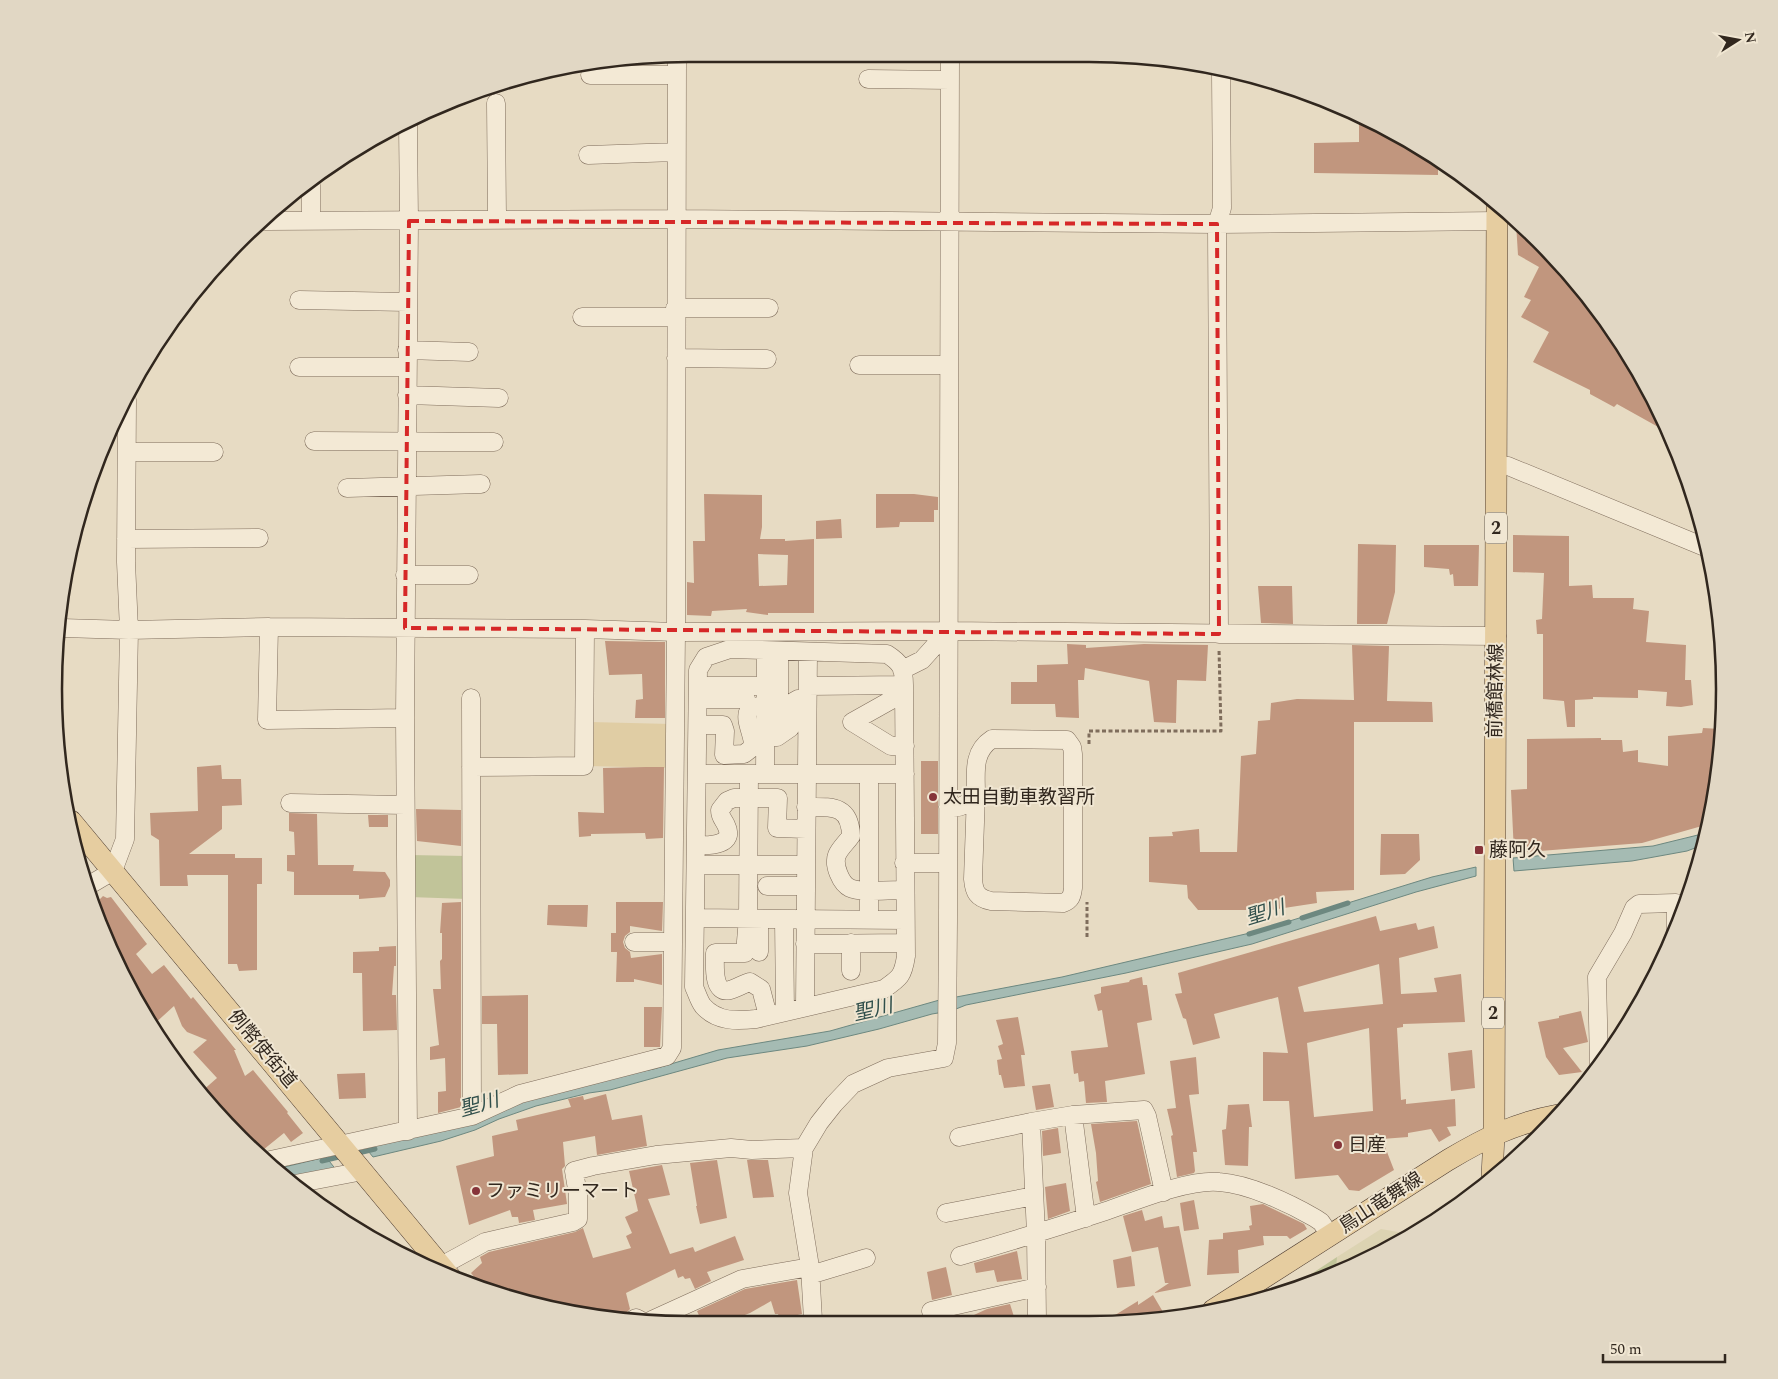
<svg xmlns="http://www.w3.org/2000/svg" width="1778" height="1379" font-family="Spectral,'Noto Sans JP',serif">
<rect width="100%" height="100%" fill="#e7dbc3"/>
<path fill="#dcd3b2" d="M1381 1229 1409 1234 1336 1270 1337 1257Z"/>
<path fill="#c1c499" d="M409 855 466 856 467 899 409 897Z
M1337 1257 1336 1270 1288 1293 1287 1290Z"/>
<path fill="#e0cda4" d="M590 722 671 724 669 768 589 766Z"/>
<path fill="#a5bbb3" stroke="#6d8880" d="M1706 833 1703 845 1687 851 1632 861 1514 871 1513 858 1653 846Z
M1476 867V876L1416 892 1252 944 1126 973 966 1005 956 1009 951 998 1062 977 1254 932 1432 877Z
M943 999 944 1012 932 1014 879 1029 807 1046 727 1058 610 1090 589 1093 536 1106 499 1119 475 1130 441 1141 373 1157 364 1146 499 1109 587 1082 654 1069 718 1050 830 1031Z
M326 1157 337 1171 289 1179 276 1169Z"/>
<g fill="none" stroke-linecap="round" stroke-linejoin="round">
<path stroke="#6d8880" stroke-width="5" d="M1302 918 1348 903
M1249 934 1289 922
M354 1154 375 1149
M322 1161 343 1156"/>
</g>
<path fill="#c1967e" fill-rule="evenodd" d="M1359 118 1406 139 1438 160V175L1314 173V143L1359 142Z
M1516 223 1566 270 1617 337 1669 433 1617 404 1614 407 1590 394V390L1533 362 1549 332 1521 317 1531 300 1524 297 1539 267 1518 255Z
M704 494 762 495V527L760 539H785V541L814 539V613H768V615L746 612 747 609 712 611 711 616 687 615V582L694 583 693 541H705ZM758 554 788 555 787 585 759 586Z
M876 494H914L938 497V510H934V522H900L899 527 876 528Z
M841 519 842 538 816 539V521Z
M1513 535 1569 536V586L1592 585 1593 598H1634L1633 609 1649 611 1646 642 1686 645 1685 680H1691L1693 705 1681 707 1666 706 1667 692 1638 690V698L1593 697V699L1575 700V727H1567L1564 701 1543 699V634H1537L1536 620 1542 619 1544 573 1513 572Z
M1358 544 1396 545 1395 592 1387 624H1357Z
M1424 545H1479L1478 586H1454L1453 574 1450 575 1449 569 1424 567Z
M1258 586H1292L1293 624 1261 623Z
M605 641 665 642V718H635L636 700 643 699 642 674 609 675Z
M1067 644 1086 645V648L1144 644 1208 645 1206 681 1177 680 1176 723 1154 722 1149 681 1085 668 1084 680H1078L1079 718 1056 717 1055 704H1011V682H1037V665L1068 664Z
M1352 645 1389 646 1387 701 1432 702 1433 722H1354V890L1316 892 1317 903 1271 910H1198L1188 898 1187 885 1149 882V837L1173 836 1172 832 1199 829 1200 852H1237L1241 756 1256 754 1258 721 1270 720 1271 703 1297 699 1354 700Z
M1703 728 1720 729 1712 814 1709 824 1642 843 1514 853 1511 790 1527 789V739L1601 738V740H1622L1623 752 1638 750V762L1668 766V736L1702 733Z
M921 761H938V834H921Z
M221 765 222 779H241L242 805 222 806V829L189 854H235V858H262V884H257V970L239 971 237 964H228V875H187L188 886H160L159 840 151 835 150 813 198 811 197 767Z
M646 767H664L663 838 646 839 645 833 591 834V836L579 837 578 812 604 813 603 768Z
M416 809 461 810V846L417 841Z
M289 813 317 814 318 865H354L353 871 385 872 390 880V886L385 897 359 899V895H294V872L287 871V855H295L294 832 289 831Z
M368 815H388V827H369Z
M1381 834H1419L1420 860 1405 874 1380 875Z
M103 896 107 898 111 897 147 944 136 954 152 974 164 965 191 999 193 997 236 1050H234L245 1076 253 1070 288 1112 287 1113 303 1133 291 1142 284 1133 258 1154 240 1139 201 1092 217 1078 193 1052 207 1040 187 1032 182 1026 174 1006 152 1026 102 933 93 906Z
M461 902V1107L438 1113V1092L446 1091 445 1058 430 1060V1047L439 1045 433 989H441L440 961 442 959V933H440L442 903Z
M616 902H663L662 931 630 926V932L625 936 623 942 625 948 630 952 631 958 662 954V985L634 979V982H616L617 952H611V933H616Z
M548 905H588L587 927 547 925Z
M1376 916 1380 931 1416 923 1418 930 1434 926 1438 948 1399 958 1401 994 1437 992 1434 978 1461 974 1465 1022 1403 1024V1027L1397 1028 1401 1100 1406 1099V1104L1455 1099 1456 1126 1447 1127 1451 1135 1439 1142 1431 1129 1408 1133V1137L1382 1139 1394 1170 1359 1191 1349 1190 1338 1175 1295 1179 1289 1101H1263V1052L1288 1053 1278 997 1214 1014 1220 1038 1193 1045 1186 1019 1183 1018 1175 994 1182 993 1178 973ZM1379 964 1383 1004 1304 1012 1298 987ZM1369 1028 1373 1111 1314 1117 1307 1043Z
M396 946V966H394L392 995H396L397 1030 363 1031 362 973H353V952L379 951V947Z
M1142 977 1143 985H1147L1152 1020 1137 1023 1145 1074 1105 1081 1107 1102 1086 1103 1084 1081 1079 1082 1078 1073 1074 1074 1071 1051 1108 1047 1102 1010 1098 1011 1094 995 1101 993V987L1129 982 1130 980Z
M528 995V1074L498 1075 497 1024H482V996Z
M644 1007H662L660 1047H644Z
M1581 1011 1588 1042 1563 1048 1582 1072 1559 1075 1546 1057 1538 1022 1559 1018V1016Z
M1018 1017 1025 1055H1021L1025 1086 1004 1088 1001 1075H999L997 1060 1002 1059 998 1046 1003 1044 996 1020Z
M1472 1050 1475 1088 1451 1091 1448 1053Z
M1196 1057 1199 1094 1189 1095 1197 1152H1193L1195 1171 1194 1173 1177 1177 1171 1136 1173 1135 1167 1109 1176 1108 1170 1061Z
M365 1073 366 1098 339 1099 337 1074Z
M1050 1084 1054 1107 1036 1110 1032 1086Z
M606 1094 612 1120 642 1115 647 1146 597 1155 595 1136 563 1142 565 1166 562 1169 567 1204 533 1210 535 1220 519 1223 518 1217H512L510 1210 469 1225 456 1166 494 1156 492 1136 518 1130 516 1120 571 1107 568 1099 583 1096 584 1100Z
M1249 1104 1252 1127H1249L1248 1166 1225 1165 1222 1130 1226 1129 1228 1105Z
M1137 1121 1151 1184 1100 1202 1096 1182 1098 1181 1096 1153 1091 1124Z
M1058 1128 1061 1153 1043 1156 1042 1131Z
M717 1160 727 1218 700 1224 696 1206H697L690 1163Z
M747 1160H768L774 1197 753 1198Z
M662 1165 670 1195 648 1199 670 1254 693 1247 695 1252 735 1236 744 1260 707 1272 711 1281 695 1289 690 1278 685 1279 683 1276 678 1278 675 1269 626 1293 630 1309 624 1315 623 1319 606 1320 482 1287 471 1273 482 1263 480 1257 489 1252 575 1232 583 1228 593 1258 631 1248 626 1236 632 1233 625 1217 638 1211 629 1171Z
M1066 1183 1070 1211 1048 1219 1045 1187Z
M1194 1200 1199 1229 1184 1231 1180 1203Z
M1263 1204 1300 1222 1304 1224 1307 1229 1290 1239 1287 1236H1263L1264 1245 1238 1250 1239 1273 1207 1275 1209 1240 1223 1239V1233L1250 1230 1249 1226 1252 1225 1250 1206Z
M1142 1210 1145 1221 1162 1216 1164 1228 1179 1226 1191 1286 1154 1293 1169 1283H1165L1158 1247 1132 1252 1123 1216Z
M1017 1251 1022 1279 997 1282 994 1270 976 1273 974 1263Z
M1131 1256 1135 1286 1117 1288 1113 1260Z
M946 1267 952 1295 932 1300 927 1272Z
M797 1280 802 1314 780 1319 778 1314H775L771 1301 750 1313 732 1320H701L697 1311 745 1289Z
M1153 1295 1163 1312 1151 1320H1107L1138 1301V1305Z
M1010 1304 1015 1320H963L987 1309Z"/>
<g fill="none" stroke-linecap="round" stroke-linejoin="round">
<defs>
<path id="minor" d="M590 75H677
M868 79 950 80
M496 103 497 219
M408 124 409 221 405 718 408 1131
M588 155 676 152
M265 221 675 219 1217 224 1497 221
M311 221V185
M299 300 407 302
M675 308H769
M582 317H675
M407 350 469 352
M676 358 767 359
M859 365H949
M299 367H407
M407 395 499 398
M314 441 494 442
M127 452H214
M1496 465 1508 466 1707 548
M347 488 481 484
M126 539 259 538
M405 575H469
M269 627 267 720 405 718
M62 628 129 630 269 627 585 629 676 632 948 631 1497 636
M1219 634 1217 224 1222 208 1221 73
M730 649 887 654C901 663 904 668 904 685L906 956C903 976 900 978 884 989L756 1019C737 1021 717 1022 703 1006 699 1001 697 993 694 987L698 670 706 657Z
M902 670 922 660 948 631
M698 686H766
M808 686 904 685
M471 698 472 1116
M698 699H746
M904 699H893L852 722 891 746H905
M779 701V651
M807 718H797L782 708 798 699 807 700
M766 720H774L790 728 777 737H766
M698 725H723L725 731 724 755 744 754 753 747C755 733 732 703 766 706
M471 767 584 766 585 629
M765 773 766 651
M698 774H905
M749 774 748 918 745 953H715C715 964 712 995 730 990 737 988 743 984 750 982L761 989 768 1016
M869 774V919
M290 803 405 805
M806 807C831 807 850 804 851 836 847 842 840 848 837 855 833 865 841 884 850 888 860 893 893 890 905 890
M948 807C962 809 967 804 976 794 976 773 972 752 992 739L1067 740 1072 747 1073 754V888C1072 896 1071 900 1063 903L991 901C977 898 974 892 973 879L976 794
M697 845C710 846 736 845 726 825 723 819 720 817 720 810L727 801 734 798H778L777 828 806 829
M904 863H948
M696 865H806
M767 886H806
M86 887 113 871 125 839 129 630 126 562 127 400
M695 918 905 920
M759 919V952
M784 919 785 1012
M634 942H673
M805 944 906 943
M851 971V943
M805 1007 808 653
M1599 1064 1597 977 1623 933 1634 908 1639 904 1676 903V931
M1073 1115 1086 1218
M959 1137 1031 1122
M266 1161 472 1116 520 1094 667 1056 672 1048 676 632 677 55
M295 1184 363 1171
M946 1213 1034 1196
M960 1256C1009 1242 1057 1227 1106 1211 1135 1201 1189 1179 1219 1182 1249 1184 1289 1203 1315 1218L1321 1222 1330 1235
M441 1266 485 1242 573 1222 578 1219V1195L574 1171 593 1166 656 1155 731 1148 752 1150 804 1148
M810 1275 866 1258
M931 1311 1037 1287
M633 1320 636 1318 640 1320
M652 1320 742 1279 810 1267
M813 1320 810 1267 798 1193 804 1148 819 1123 834 1104 853 1084 888 1068 944 1058 947 1043 948 921 950 55
M1037 1320 1036 1234 1031 1122 1073 1115 1144 1110 1147 1116 1164 1192"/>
<path id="major" d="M71 821 451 1278
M1492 1177 1494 1135 1497 205
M1213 1310 1448 1160C1485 1138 1515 1123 1558 1115"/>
</defs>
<use href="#minor" stroke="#7f6d5c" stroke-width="19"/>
<use href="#major" stroke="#4e3c30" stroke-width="22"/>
<path stroke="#7f6d5c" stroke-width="3" stroke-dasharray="4 2.5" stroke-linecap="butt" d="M1089 744V731H1221L1219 649
M1087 937V902"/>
<use href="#minor" stroke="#f3e9d5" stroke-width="18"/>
<use href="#major" stroke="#e6cda0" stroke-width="21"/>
</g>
<path fill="none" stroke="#d62828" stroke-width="4" stroke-dasharray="10 6" stroke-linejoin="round" d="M409 221 1217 224 1219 634 405 628Z"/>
<g fill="#863439" stroke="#f0e6d2" stroke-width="2">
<circle cx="933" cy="797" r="5"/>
<rect x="1474" y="845" width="10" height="10" rx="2.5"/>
<circle cx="1338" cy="1145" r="5"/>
<circle cx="476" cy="1191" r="5"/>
</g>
<g text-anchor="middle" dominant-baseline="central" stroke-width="4" stroke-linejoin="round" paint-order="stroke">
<g fill="#f0e6d2" stroke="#6a6054" stroke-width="1">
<rect x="1485" y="512.5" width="22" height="31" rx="4"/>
<rect x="1482" y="997.5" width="22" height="31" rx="4"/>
</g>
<g font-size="18" font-weight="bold" fill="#31271e">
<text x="1496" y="528">2</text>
<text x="1493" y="1013">2</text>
</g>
<g font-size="19" fill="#31271e" stroke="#f0e6d2">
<text transform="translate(1496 691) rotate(-89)">前橋館林線</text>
<text transform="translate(262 1049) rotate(50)">例幣使街道</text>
<text transform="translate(1381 1203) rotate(-33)">鳥山竜舞線</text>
</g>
<g font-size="19" fill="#31271e" stroke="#f0e6d2" text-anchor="start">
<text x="943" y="797">太田自動車教習所</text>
<text x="1489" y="850">藤阿久</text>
<text x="1348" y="1145">日産</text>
<text x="486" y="1191">ファミリーマート</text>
</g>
<g font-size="20" font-style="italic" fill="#304f4b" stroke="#f0e6d2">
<text transform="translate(1265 913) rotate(-17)">聖川</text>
<text transform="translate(873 1010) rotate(-13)">聖川</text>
<text transform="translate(479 1105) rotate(-16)">聖川</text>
</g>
</g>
<path d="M0 0H1778V1379H0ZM689 62H1089A627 627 0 0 1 1716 689V689A627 627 0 0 1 1089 1316H689A627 627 0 0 1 62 689V689A627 627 0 0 1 689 62Z" fill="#e1d7c4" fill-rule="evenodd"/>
<path fill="none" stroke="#31271e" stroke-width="2.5" d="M689 62H1089A627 627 0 0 1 1716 689V689A627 627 0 0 1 1089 1316H689A627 627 0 0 1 62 689V689A627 627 0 0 1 689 62Z"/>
<g transform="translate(1738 40) rotate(79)" stroke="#f0e6d2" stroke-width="4" paint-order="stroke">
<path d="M0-4L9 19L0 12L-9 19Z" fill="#31271e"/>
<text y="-8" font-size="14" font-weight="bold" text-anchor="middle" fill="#31271e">N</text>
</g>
<path d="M1603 1354v8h122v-8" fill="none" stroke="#31271e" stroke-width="2.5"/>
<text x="1610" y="1354" font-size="15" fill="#31271e" stroke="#f0e6d2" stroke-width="4" paint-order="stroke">50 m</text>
</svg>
